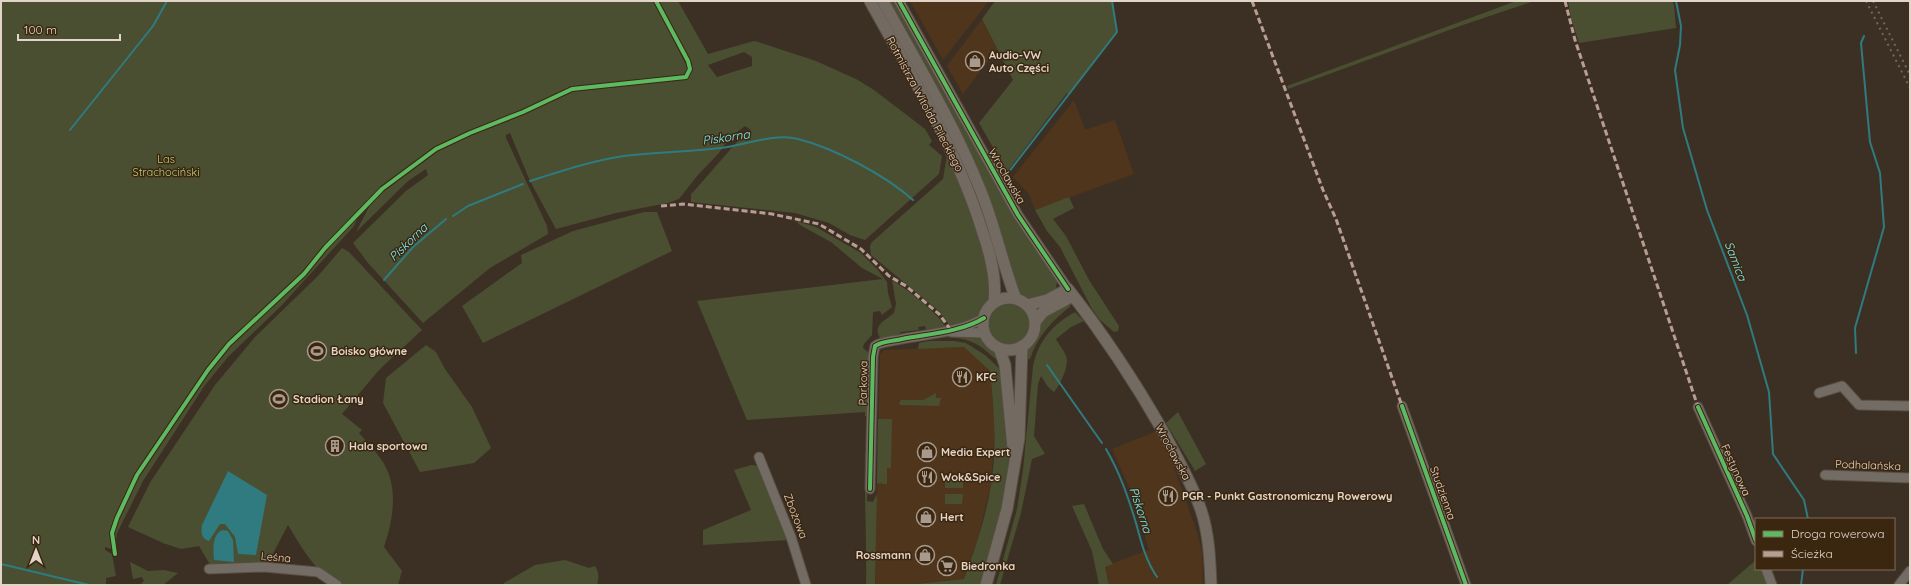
<svg xmlns="http://www.w3.org/2000/svg" width="1911" height="586" font-family="Quicksand,sans-serif">
<rect width="100%" height="100%" fill="#3c3024"/>
<path fill="#4e351b" d="M910 1H989L943 60Z
M982 19 997 49 963 94 947 66Z
M1074 100 1085 130 1115 120 1134 174 1035 210 1029 194 1013 177Z
M964 347 990 371 995 427 991 484 978 539 964 579 907 585H875L880 355 884 350Z
M1157 431 1169 454 1197 532 1202 552 1203 585H1109L1105 566 1149 550 1133 496 1112 449Z"/>
<path fill="#494f30" fill-rule="evenodd" d="M1 1H654L688 69 685 75 677 76 571 87 522 111 470 131 435 147 381 188 345 224 295 281 228 344 201 376 136 474 114 520 111 549 105 547V550L112 554 116 576 106 578V585H1Z
M659 1H678L708 54 754 41 758 42 816 61 858 80 874 90 925 129 932 141 929 145 942 156 939 174 865 240 850 235 829 223 795 213 691 202V194L695 190 736 143 751 130 745 126 729 138 719 153 697 176 679 199 668 203 616 213 556 229 530 181 510 133 506 135V138L547 226 548 234 490 268 423 323 368 263 353 243 406 191 428 175 426 169 408 181 356 232 371 203 383 191 438 151 471 135 524 114 572 91 687 78C692 72 692 69 690 61ZM744 52 752 57V66L717 77 708 65Z
M887 1H895L1057 281 1055 293 1026 300 1018 295 998 225Z
M995 1H1112L1117 32 1069 94 1067 93 1007 172 979 123 1013 80 982 19Z
M1516 1H1534L1463 25 1288 89 1287 86Z
M1568 1H1672L1674 5 1676 28 1579 43 1571 18Z
M947 155 956 171 987 259 991 297 980 316 970 322 950 326 939 311 871 255 870 246 872 242 943 179Z
M1069 197 1074 208 1053 219 1066 236 1089 280 1119 326 1118 331 1114 332 1100 320 1092 309 1060 247 1047 231 1035 210Z
M360 212 354 226 282 305 228 357 205 385 143 481 117 533 115 550 113 534 118 518 138 475 209 370 230 345 305 275 326 249Z
M644 212H657L672 251 483 343 462 306 522 263 521 255 573 231Z
M796 221 816 227 861 253 877 269 887 282 888 293 892 307 882 315 880 311 873 312 872 335 864 344 863 348 869 353V416H865V412L747 420 697 301 883 279 862 268 831 242 800 225Z
M342 248 349 252 422 330 379 370 342 414 362 430 359 433C367 442 376 452 383 462 399 488 393 520 384 547L402 571 398 585C383 585 357 586 343 585 319 580 299 543 288 525L268 563 262 562 211 566 199 546 181 549 163 543 128 527 151 481 215 385 255 337 318 276Z
M892 280C911 292 933 309 946 327L926 330 925 326 918 327 919 330 901 332 898 336 880 338C872 325 886 320 894 313L896 304Z
M989 324a20 20 0 1 1 40 0a20 20 0 1 1-40 0Z
M1066 305 1071 306C1052 321 1038 335 1030 359H1025L1027 348 1037 334 1040 320Z
M1075 312 1084 321 1071 327 1056 339C1059 345 1064 350 1066 356 1070 364 1060 386 1054 392L1048 387 1041 376 1038 384 1034 436 1045 454 1032 459 1021 513 1000 585H996L1017 509 1023 470 1033 366C1039 340 1052 325 1075 312Z
M978 335 996 351 999 361C992 357 987 351 981 347 967 337 951 337 935 337Z
M929 341H954L966 343 985 355 1000 369 1010 438 1011 461 1003 513 982 585H907L964 579C975 549 986 517 991 485 997 447 994 409 990 371L964 347 918 349 919 343Z
M426 345 436 352 445 369 472 407 491 448 474 463 420 472 383 403 386 378Z
M936 393V398H941L939 406 900 405 899 403 901 400H923Z
M1178 412 1206 464 1195 471 1166 423Z
M878 419H892L891 468H887V484H882V482L880 484 877 483Z
M865 452H868L867 501 873 502 877 494 875 585H866C867 541 864 497 865 452Z
M751 465 759 466 790 540 703 545V530L751 510 734 470Z
M945 477 963 478V488H945Z
M945 494H963L962 504H945Z
M1084 504 1103 549 1113 564 1105 567 1109 585H1099L1092 551 1072 506Z
M565 560 589 568 595 566C599 572 599 578 597 585H504V583L535 565Z
M1756 560V569H1761L1768 585H1727Z
M130 562 148 571 164 570 178 573 163 585H140L144 581 142 577 133 579Z"/>
<path fill="#2f7b80" d="M228 471 267 495 256 555 238 554 235 537 225 524H220L209 541C201 538 201 533 202 525Z
M223 530 228 531 233 540 234 562 214 560C213 550 212 533 223 530Z"/>
<g fill="none" stroke-linecap="round" stroke-linejoin="round">
<path stroke="#2f7b80" stroke-width="2" d="M1676 1 1681 26 1680 45 1675 70 1683 128 1707 210 1747 315 1769 392 1773 454 1804 500 1808 519
M70 130 153 26 167 1
M1008 173 1117 32 1112 1
M530 181C561 171 591 161 624 156 656 152 688 152 720 148 745 145 774 133 798 139 834 148 885 175 913 200
M453 216 468 206 523 184
M384 280 413 247 446 219
M1856 353 1855 328 1884 227 1880 173 1870 142 1861 43 1864 36
M1047 365 1102 443
M1106 449C1120 473 1128 497 1136 523 1141 542 1146 561 1157 577
M1 564 89 585
M1162 585H1163
M1801 585 1803 569"/>
<defs>
<path id="minor" d="M899 1 1018 215 1068 289
M951 332 985 333
M1819 393 1842 386 1859 405 1910 406
M1402 406 1466 585
M1698 407 1747 516 1756 541
M759 457 791 537 806 585
M1825 475 1910 478
M870 489 873 357 875 346C882 341 894 341 902 339 928 334 961 332 984 318
M209 569 264 567 318 572 337 585
M1766 569 1772 585
M1899 585 1910 571"/>
<path id="major" d="M870 1C911 75 957 149 982 230 990 253 997 278 994 302
M883 1C917 63 954 124 980 189 995 225 1002 263 1016 299
M983 324a26 26 0 1 1 52 0a26 26 0 1 1-52 0Z
M1027 305 1047 300 1068 289C1104 335 1135 382 1164 433 1177 458 1192 483 1201 510 1209 534 1210 560 1211 585
M1035 322 1043 312 1073 296
M999 348 1005 365 1013 448
M986 585 1007 509 1019 438 1022 346"/>
</defs>
<use href="#minor" stroke="#584e43" stroke-width="11"/>
<use href="#major" stroke="#584e43" stroke-width="13"/>
<use href="#minor" stroke="#726c65" stroke-width="9"/>
<use href="#major" stroke="#736b62" stroke-width="11"/>
<path stroke="#6f6760" stroke-width="2" stroke-dasharray="2 4" stroke-linecap="butt" d="M1866 1 1910 88
M1873 1 1910 75"/>
<path stroke="#b99d93" stroke-width="3" stroke-dasharray="6 3" stroke-linecap="butt" d="M1252 1 1323 190 1336 219 1402 406
M1565 1 1575 40 1698 407
M661 206 683 204 772 214 819 224 861 249 889 276 906 286 939 314 950 329"/>
<defs>
<path id="cycleway" d="M899 1 1018 215 1068 289
M1402 406 1466 585
M1698 407 1747 516 1756 541
M870 489 873 357 875 346C882 341 894 341 902 339 928 334 961 332 984 318
M115 554 112 533 117 518 137 475 208 370 229 344 304 274 325 248 382 189 436 149 470 133 523 112 572 89 686 77 690 69 688 61 656 1"/>
</defs>
<use href="#cycleway" stroke="#3b2610" stroke-width="6"/>
<use href="#cycleway" stroke="#5cba63" stroke-width="4"/>
</g>
<defs>
<symbol id="shop-ring" viewBox="-11 -11 22 22"><circle r="9.5" fill="#3b2610" stroke="#a89b8e" stroke-width="1.5"/><path d="M-5-2.5h2.3a2.7 3.5 0 0 1 5.4 0H5L5.5 6h-11ZM-1.5-2.5h3a1.5 2.3 0 0 0-3 0Z" fill="#a89b8e"/></symbol>
<symbol id="stadium-ring" viewBox="-11 -11 22 22"><circle r="9.5" fill="#3b2610" stroke="#a89b8e" stroke-width="1.5"/><path d="M0-5a6.5 5 0 1 0 0 10a6.5 5 0 1 0 0-10ZM-3.5-1.8h7v3.6h-7Z" fill="#a89b8e"/></symbol>
<symbol id="restaurant-ring" viewBox="-11 -11 22 22"><circle r="9.5" fill="#3b2610" stroke="#a89b8e" stroke-width="1.5"/><path d="M-5-6h1v4h1v-4h1v4h1v-4h1v5L-1.5 .5V6h-2V.5L-5-1ZM5-6V6H3V1.5H1.5Q1.5-4 5-6Z" fill="#a89b8e"/></symbol>
<symbol id="building-ring" viewBox="-11 -11 22 22"><circle r="9.5" fill="#3b2610" stroke="#a89b8e" stroke-width="1.5"/><path d="M-4-6H4V6H1V3H-1V6H-4ZM-2.5-4.3h1.7v1.8h-1.7ZM.8-4.3h1.7v1.8H.8ZM-2.5-1h1.7V.8h-1.7ZM.8-1h1.7V.8H.8Z" fill="#a89b8e"/></symbol>
<symbol id="supermarket-ring" viewBox="-11 -11 22 22"><circle r="9.5" fill="#3b2610" stroke="#a89b8e" stroke-width="1.5"/><path d="M-6-5.5h2.5l.6 2H6L4.5 2H-2.5L-4.4-4H-6ZM-1.5 3.2a1.3 1.3 0 1 0 .1 0ZM3 3.2a1.3 1.3 0 1 0 .1 0Z" fill="#a89b8e"/></symbol>
</defs>
<g fill-rule="evenodd">
<use href="#shop-ring" x="964" y="50" width="22" height="22"/>
<use href="#stadium-ring" x="306" y="340" width="22" height="22"/>
<use href="#restaurant-ring" x="951" y="366" width="22" height="22"/>
<use href="#stadium-ring" x="268" y="388" width="22" height="22"/>
<use href="#building-ring" x="324" y="435" width="22" height="22"/>
<use href="#shop-ring" x="916" y="441" width="22" height="22"/>
<use href="#restaurant-ring" x="916" y="466" width="22" height="22"/>
<use href="#restaurant-ring" x="1157" y="485" width="22" height="22"/>
<use href="#shop-ring" x="915" y="506" width="22" height="22"/>
<use href="#shop-ring" x="914" y="544" width="22" height="22"/>
<use href="#supermarket-ring" x="936" y="555" width="22" height="22"/>
</g>
<g text-anchor="middle" dominant-baseline="central" stroke-width="3" stroke-linejoin="round" paint-order="stroke">
<g font-size="11" font-weight="bold" fill="#e2d4c7" stroke="#3b2610" text-anchor="start">
<text x="989" y="55">Audio-VW<tspan x="989" dy="13">Auto Części</tspan></text>
<text x="331" y="351">Boisko główne</text>
<text x="976" y="377">KFC</text>
<text x="293" y="399">Stadion Łany</text>
<text x="349" y="446">Hala sportowa</text>
<text x="941" y="452">Media Expert</text>
<text x="941" y="477">Wok&amp;Spice</text>
<text x="1182" y="496">PGR - Punkt Gastronomiczny Rowerowy</text>
<text x="940" y="517">Hert</text>
<text x="911" y="555" text-anchor="end">Rossmann</text>
<text x="961" y="566">Biedronka</text>
</g>
<g font-size="11" fill="#e2d4c7" stroke="#3b2610">
<text transform="translate(925 104) rotate(62)">Rotmistrza Witolda Pileckiego</text>
<text transform="translate(1007 176) rotate(60)">Wrocławska</text>
<text transform="translate(863 383) rotate(-89)">Parkowa</text>
<text transform="translate(1173 452) rotate(62)">Wrocławska</text>
<text transform="translate(1868 465) rotate(2)">Podhalańska</text>
<text transform="translate(1736 470) rotate(66)">Festynowa</text>
<text transform="translate(1443 493) rotate(70)">Studzienna</text>
<text transform="translate(796 516) rotate(69)">Zbożowa</text>
<text transform="translate(276 557) rotate(5)">Leśna</text>
</g>
<g font-size="11" fill="#bacf7d" stroke="#3b2610">
<text x="166" y="159">Las<tspan x="166" dy="13">Strachociński</tspan></text>
</g>
<g font-size="12" font-style="italic" fill="#7bf4fe" stroke="#3b2610">
<text transform="translate(726 137) rotate(-8)">Piskorna</text>
<text transform="translate(408 242) rotate(-44)">Piskorna</text>
<text transform="translate(1736 261) rotate(69)">Samica</text>
<text transform="translate(1141 510) rotate(72)">Piskorna</text>
</g>
</g>
<rect width="1911" height="586" fill="none" stroke="#e2d4c7" stroke-width="4"/>
<rect x="1755" y="518" width="140" height="52" fill="#3b2610" stroke="#7e6c59"/>
<rect x="1763" y="531" width="20" height="6" fill="#5cba63" stroke="#7e6c59"/>
<text x="1791" y="538" font-size="12" fill="#e2d4c7">Droga rowerowa</text>
<rect x="1763" y="551" width="20" height="6" fill="#b99d93" stroke="#7e6c59"/>
<text x="1791" y="558" font-size="12" fill="#e2d4c7">Ścieżka</text>
<g transform="translate(36 550)" stroke="#3b2610" stroke-width="3" paint-order="stroke">
<path d="M0-3L7 15L0 10L-7 15Z" fill="#e2d4c7"/>
<text y="-6" font-size="11" font-weight="bold" text-anchor="middle" fill="#e2d4c7">N</text>
</g>
<path d="M18 34v6h102v-6" fill="none" stroke="#e2d4c7" stroke-width="2"/>
<text x="24" y="34" font-size="12" fill="#e2d4c7" stroke="#3b2610" stroke-width="3" paint-order="stroke">100 m</text>
</svg>
